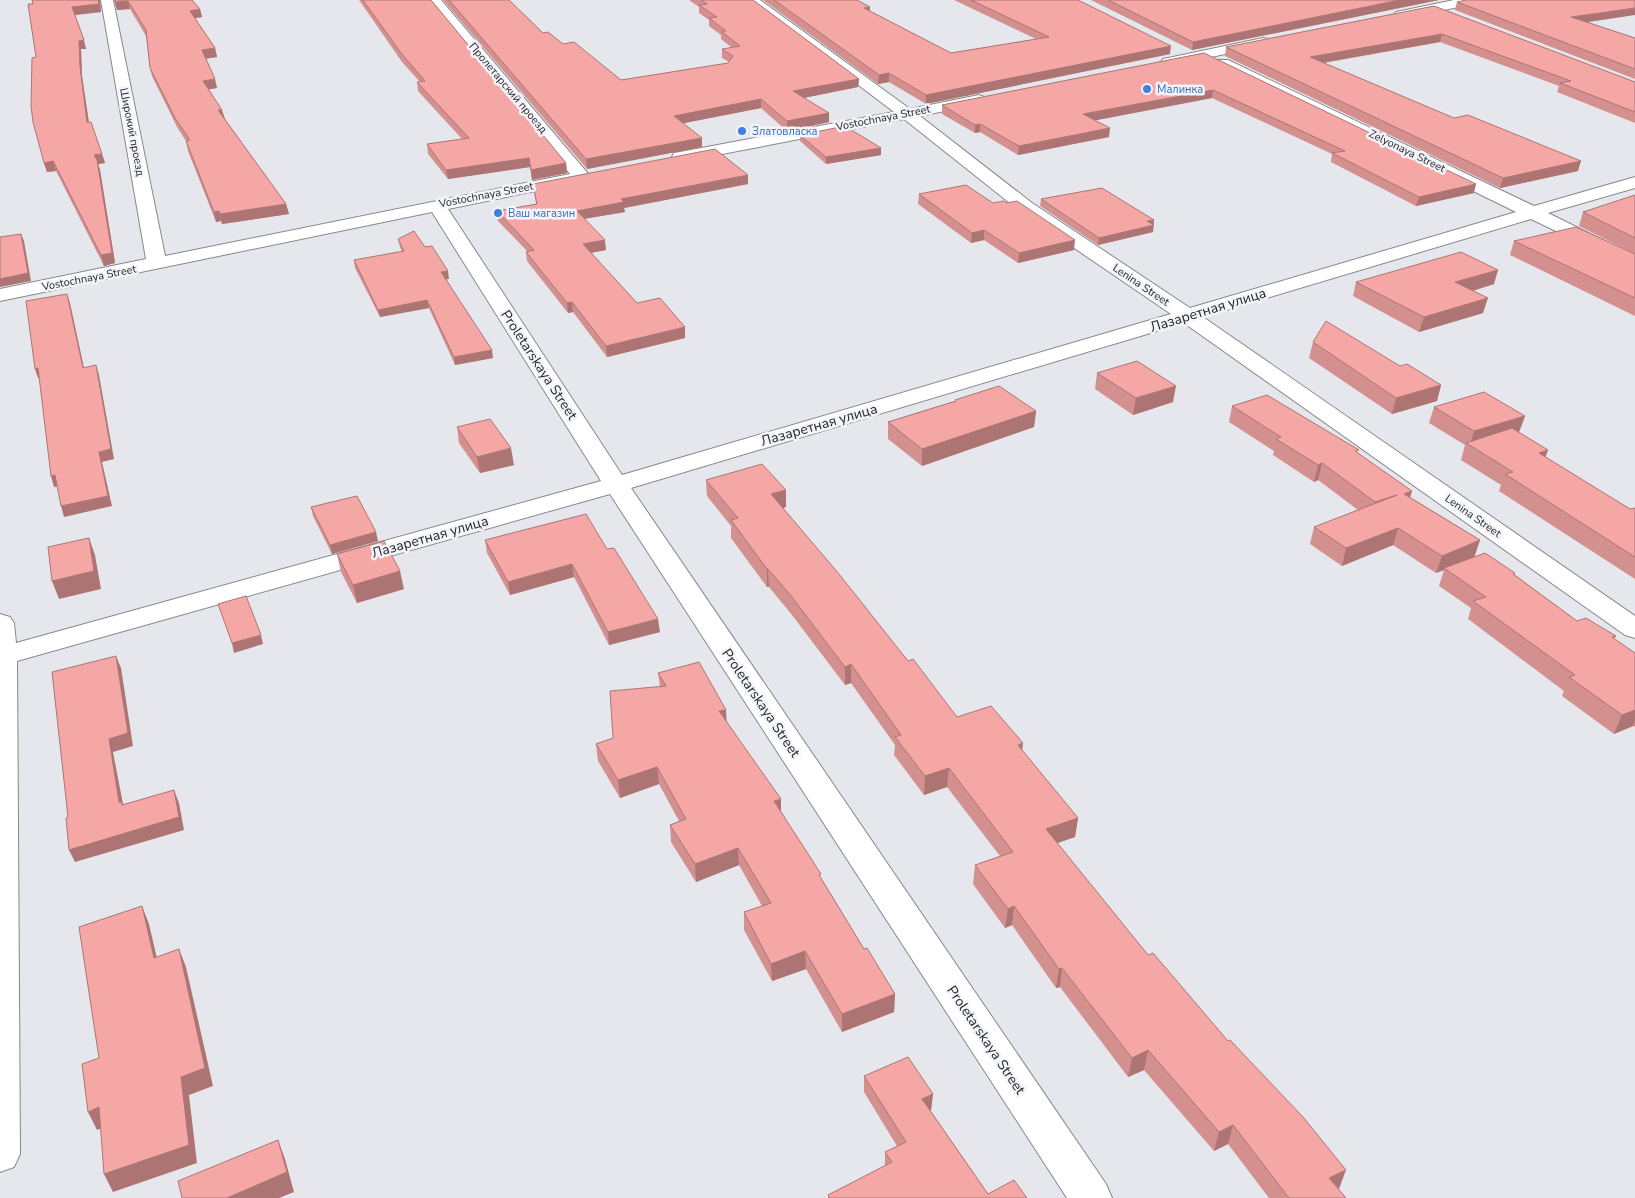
<svg xmlns="http://www.w3.org/2000/svg" width="1635" height="1198" font-family="'Nunito Sans',sans-serif">
<rect width="100%" height="100%" fill="#e6e7ed"/>
<g fill="none" stroke-linecap="round" stroke-linejoin="round">
<defs>
<path id="minor" d="M101 0H113L165 256 570 174 428 0H441L590 176 587 180H577L569 184 448 209 622 475 1171 314 1020 211 904 119 680 162 674 161 672 157 674 153 680 152 894 112 746 0H760L910 109 979 95 984 97 987 100 984 103 920 116 1032 203 1190 308 1516 212 1218 66 1216 63 1218 60H1228L1534 206 1635 177V188L1548 213 1635 256V269L1531 219 1203 317 1635 616V638L1625 635 1184 323 631 488 1106 1184 1112 1198H1067L610 494 17 661 20 1154 14 1167 0 1172V614L10 617 14 623 16 643 601 481 432 212 0 301V289L146 259Z
M1454 0H1479L1473 4 1401 19 1394 15 1396 12Z
M1263 38 1268 39 1270 42 1268 45 1168 66 1163 65 1161 62 1163 59 1168 58Z"/>
</defs>
<use href="#minor" stroke="#87888d" stroke-width="2"/>
<use href="#minor" fill="#fff" fill-rule="evenodd"/>
</g>
<path fill="#d3908f" d="M32 0H100L101 12 75 15 86 49H81L82 76 89 122 102 154 105 163 98 164 100 170 115 263 104 266 56 171 47 172 44 163 36 57 33 4Z
M114 0H192L200 9 202 17 195 18 215 48 217 57 206 58 217 88 209 89 225 119 286 204 289 214 222 224 221 221 216 222 188 151 186 141 177 127 152 76 150 68 146 36 130 9 117 10Z
M359 0H431L566 163 567 173 532 180 530 167 448 179 428 154 427 144 462 139 418 91 417 82H420L402 62Z
M443 0H509L543 33 563 44 621 80 728 63 729 62 722 58V49L732 48 721 39V35L709 26V20L699 13V7L689 0H753L859 79 858 87 804 98 829 122 787 131 761 108 683 123 702 147 587 169Z
M763 0H857L870 11 951 53 1036 39 954 0H1078L1170 54 926 104 889 82 878 84Z
M1091 0H1439L1192 50Z
M1457 2 1587 22 1635 38V79L1455 10Z
M1434 6 1635 82V123L1557 92 1559 86 1440 42 1324 63 1578 171 1500 188 1225 56 1226 47Z
M1204 53 1474 193 1416 206 1331 162 1332 154 1212 98 1095 120 1109 137 1018 155 980 132 975 133 942 114V105Z
M800 135 881 148V155L826 164 800 141Z
M533 184H748L624 208 625 212 584 219 606 250 591 253 637 303 685 338 607 357 573 312 568 313 527 261 526 252 527 251 498 221 497 211 536 204Z
M919 194 993 203 1074 250 1018 263 984 240 971 243 918 204Z
M1635 195V254L1579 226 1583 212Z
M1041 199 1154 220 1153 232 1098 245 1040 206Z
M398 239 425 247 449 279H446L493 358 455 365 429 308 380 317 355 268 354 260 402 252 400 247Z
M1514 241 1635 254V316L1510 255Z
M1356 282 1494 284 1473 291 1483 313 1419 332 1353 296Z
M1313 342 1441 385 1437 401 1392 414 1309 358Z
M1097 373 1173 402 1133 415 1095 389Z
M955 400 1036 411 1034 427 922 466 888 439V422L955 401Z
M1232 406 1358 453 1410 497 1480 540 1474 557 1514 574 1577 621 1616 636 1614 639 1635 653V727L1633 726 1614 734 1562 696 1564 691 1468 619 1471 608 1439 586 1444 570 1436 573 1393 545 1342 566 1310 544 1314 527 1358 510 1318 480 1314 482 1273 455 1274 451 1229 422Z
M1434 407 1525 416 1519 432H1518L1548 450 1545 457 1630 509 1635 508V579L1499 491 1501 485 1461 460 1465 445 1429 423Z
M457 427 514 465 480 473 459 443Z
M706 480 786 507 783 508 908 661 957 717 1022 750 1078 818 1075 837 1057 843 1346 1198H1269L1228 1144 1214 1151 1144 1070 1128 1077 1060 987 1056 988 1012 925 1005 928 973 884 975 865 1000 856 947 787 924 795 894 755 895 745 851 683 845 685 792 615 769 587H767L731 538V526L707 496Z
M311 507 378 541 332 554 313 516Z
M485 540 607 549 660 632 609 645 574 577 510 595 487 553Z
M337 554 404 589 357 603 341 572Z
M658 673 727 722 864 949 895 994 894 1012 842 1032 806 969 772 981 744 930V912L762 906 739 865 696 882 671 842 670 825 679 821 659 784 620 798 598 761 596 744 613 738 660 686Z
M864 1076 933 1094 931 1110H930L988 1194 1027 1198H828V1195L885 1166V1152L897 1146 864 1092Z"/>
<path fill="#ac7574" d="M100 0 101 12 75 15 72 7Z
M1400 0H1439L1192 50 1193 42Z
M128 1 130 9 117 10 115 2Z
M870 7V15L864 8Z
M1635 8V15L1569 25 1571 17Z
M200 9 202 17 192 19 190 11Z
M1442 34 1440 42 1309 65 1310 57Z
M84 40 86 49H81L82 76 90 131 87 122 80 67 79 41Z
M1171 46 1170 54 926 104V95Z
M215 48 217 57 204 59 202 50Z
M889 73V82L878 84 879 75Z
M215 79 217 88 205 90 203 81Z
M859 79 858 87 793 100V91Z
M1213 90 1212 98 1082 123 1083 114Z
M761 99V108L675 125 674 116Z
M218 110H222L225 119Z
M829 113V122L787 131V121Z
M980 124V132L975 133V125Z
M1110 128 1109 137 1018 155 1019 146Z
M702 138V147L587 169 586 159Z
M881 148V155L826 164V157Z
M102 154 105 163 98 164 100 170 115 263 104 266 101 255 94 155Z
M529 158 530 167 448 179 446 170Z
M53 161 56 171 47 172 44 163Z
M1581 161 1578 171 1500 188 1503 178Z
M566 163 567 173 532 180 531 170Z
M748 175V184L624 208 625 212 577 220V211L621 199Z
M1476 184 1474 193 1416 206 1419 197Z
M286 204 289 214 222 224 220 214Z
M219 211 221 221 216 222 214 212Z
M1154 220 1153 232 1098 245 1099 238 1147 221Z
M984 230V240L971 243 972 233Z
M21 234 24 241 31 281 0 287V279Z
M605 240 606 250 584 254 583 244Z
M1075 240 1074 250 1018 263 1019 253Z
M1498 270 1494 284 1451 297 1455 282Z
M448 271 449 279 443 280 441 272Z
M67 294 70 303 86 377 83 368Z
M1488 298 1483 313 1419 332 1424 317Z
M427 300 429 308 380 317 378 310Z
M572 302 573 312 568 313 567 303Z
M685 327V338L607 357 606 346Z
M492 350 493 358 455 365 454 357Z
M96 365 99 375 114 459 102 462 112 506 64 517 61 506 99 452Z
M38 368 41 378H38L35 369Z
M1441 385 1437 401 1392 414 1396 398Z
M1176 386 1173 402 1133 415 1136 398Z
M1036 411 1034 427 922 466V449Z
M1525 416 1519 432 1472 447 1470 446 1474 431Z
M511 448 514 465 480 473 477 457Z
M1548 450 1542 467 1539 453Z
M1322 463 1318 480 1314 482 1318 465Z
M55 475 59 486 54 487 51 476Z
M786 490V507L772 511 771 494Z
M1412 491 1407 508 1404 494Z
M1398 528 1393 545 1342 566 1346 548Z
M376 532 378 541 332 554 330 545Z
M89 538 95 555 101 589 59 599 52 581Z
M1480 540 1474 558 1444 568V570L1436 573 1442 556Z
M572 564 574 577 510 595 508 582Z
M767 569H768L769 587H767Z
M400 571 404 589 357 603 353 585Z
M658 619 660 632 609 645 608 632Z
M261 635 263 644 234 653 232 643Z
M116 656 121 668 133 746 113 752 123 804 126 814 119 802 109 739Z
M851 664V683L845 685V667Z
M726 710 727 727 719 711Z
M1635 710V720L1633 726 1614 734 1622 715Z
M1023 743 1021 762 1018 745Z
M657 767 659 784 620 798 618 780Z
M949 768 947 787 924 795 925 776Z
M174 790 179 803 184 830 75 862 69 850Z
M781 799V816L774 801Z
M1078 818 1075 837 1043 848 1046 829Z
M738 848 739 865 696 882 695 864Z
M142 906 149 924 161 976 154 958Z
M1014 906 1012 925 1005 928 1008 909Z
M179 949 186 967 213 1086 189 1095 197 1163 113 1192 104 1174 181 1077Z
M805 951 806 969 772 981 771 964Z
M1062 968 1060 987 1056 988 1059 969Z
M895 994 894 1012 842 1032V1014Z
M1148 1050 1144 1070 1128 1077 1132 1058Z
M933 1094 931 1110 921 1115 922 1099Z
M99 1107 108 1125 97 1130 88 1112Z
M1233 1125 1228 1144 1214 1151 1219 1132Z
M278 1140 285 1159 294 1192 279 1198H227Z
M1346 1170 1339 1189 1329 1178Z"/>
<path fill="#f5a7a6" stroke="#ac7574" d="M32 0H98L99 4 72 7 84 40 79 41 80 67 87 122H91L102 154 94 155 97 160 112 253 101 255 53 161 44 163 33 122 31 106 32 58 36 57 28 4H33Z
M114 0H192L200 9 190 11 215 48 202 50 215 79 203 81 222 110H218L286 204 220 214 219 211 214 212 186 141 190 140 175 118 150 68 146 30 128 1 115 2Z
M363 0H431L566 163 531 170 529 158 446 170 427 144 469 138 417 82 425 81 401 53Z
M449 0H509L543 33 548 32 563 44 574 42 621 80 728 63 733 56 722 49 740 46 721 31H726L709 18 717 17 699 5 707 4 701 0H753L859 79 793 91 829 113 787 121 761 99 674 116 702 138 586 159Z
M774 0H857L870 7 864 8 951 53 1049 37 971 0H1078L1171 46 926 95 889 73 879 75Z
M1108 0H1400L1193 42Z
M1466 0H1635V8L1571 17 1635 38V69L1457 2Z
M1434 6 1635 82V112L1560 83 1571 81 1442 34 1310 57 1454 118 1468 115 1581 161 1503 178 1226 47Z
M1204 53 1476 184 1419 197 1332 153 1345 151 1213 90 1083 114 1110 128 1019 146 980 124 975 125 942 105Z
M845 126 881 148 826 157 800 135Z
M715 149 748 175 621 199 624 202 577 211 605 240 583 244 637 303 660 298 685 327 606 346 572 302 567 303 526 252 534 250 497 211 537 204 533 184Z
M966 185 993 203 1004 201 1006 203 1017 201 1075 240 1019 253 984 230 972 233 919 194Z
M1102 188 1154 220 1147 221 1154 225 1099 238 1041 199Z
M1635 195V238L1583 212Z
M1576 227 1635 254V298L1514 241Z
M414 231 425 247 432 246 448 271 441 272 492 350 454 357 427 300 378 310 354 260 404 251 398 239Z
M21 234 28 273 0 279V237Z
M1461 252 1498 270 1455 282 1488 298 1424 317 1356 282Z
M67 294 83 368 96 365 111 449 99 452 108 496 61 506 55 475 51 476 38 368 35 369 26 301Z
M1326 321 1400 366 1407 364 1441 385 1396 398 1313 342Z
M1137 361 1176 386 1136 398 1097 373Z
M999 386 1036 411 922 449 888 422 956 401 955 400Z
M1484 392 1525 416 1474 431 1434 407Z
M1267 395 1359 450 1355 451 1412 491 1404 494 1480 540 1442 556 1398 528 1346 548 1314 527 1397 495 1375 502 1322 463 1318 465 1276 439 1281 437 1232 406Z
M490 419 511 448 477 457 457 427Z
M1512 428 1548 450 1539 453 1630 509 1635 508V557L1505 474 1513 472 1466 443Z
M762 464 786 490 771 494 839 574 908 661 913 659 957 717 991 706 1023 743 1018 745 1078 818 1046 829 1148 955 1153 953 1228 1041 1230 1040 1303 1117 1346 1170 1329 1178 1346 1198H1289L1233 1125 1219 1132 1148 1050 1132 1058 1062 968 1059 969 1014 906 1008 909 975 865 1013 852 949 768 925 776 895 737 901 735 851 664 845 667 792 597 768 569H767L731 520 738 518 706 480Z
M357 496 376 532 330 545 311 507Z
M586 514 607 549 614 548 658 619 608 632 572 564 508 582 485 540Z
M89 538 94 571 52 581 48 547Z
M384 541 400 571 353 585 337 554Z
M1485 553 1515 573 1513 574 1577 621 1586 618 1616 636 1612 637 1635 653V710L1622 715 1569 677 1575 675 1473 601 1486 597 1444 568Z
M246 596 261 635 232 643 218 604Z
M116 656 128 733 109 739 119 802H122V805L174 790 179 817 69 850 66 818 68 817 52 672Z
M699 662 726 710 719 711 781 799 774 801 821 874 819 875 864 949 867 948 895 994 842 1014 805 951 771 964 744 912 771 903 738 848 695 864 670 825 686 819 657 767 618 780 596 744 613 738 610 691 666 686 658 673Z
M142 906 154 958 179 949 205 1068 181 1077 189 1145 104 1174 99 1107 88 1112 82 1064 99 1058 79 927Z
M908 1057 933 1094 922 1099 988 1194 1014 1180 1027 1198H830L828 1195 892 1162 885 1152 906 1142 864 1076Z
M278 1140 287 1172 227 1198H182L178 1181Z"/>
<g fill="#3f7fe0" stroke="#f3f5fa" stroke-width="2">
<circle cx="1147" cy="89" r="5"/>
<circle cx="742" cy="131" r="5"/>
<circle cx="498" cy="213" r="5"/>
</g>
<g text-anchor="middle" dominant-baseline="central" stroke-width="5" stroke-linejoin="round" paint-order="stroke">
<g font-size="11" fill="#252527" stroke="#f3f5fa">
<text transform="translate(508 88) rotate(50)">Пролетарский проезд</text>
<text transform="translate(883 118) rotate(-11)">Vostochnaya Street</text>
<text transform="translate(132 132) rotate(79)">Широкий проезд</text>
<text transform="translate(1407 151) rotate(26)">Zelyonaya Street</text>
<text transform="translate(486 195) rotate(-11)">Vostochnaya Street</text>
<text transform="translate(89 278) rotate(-11)">Vostochnaya Street</text>
<text transform="translate(1141 285) rotate(34)">Lenina Street</text>
<text transform="translate(1473 516) rotate(35)">Lenina Street</text>
</g>
<g font-size="11" fill="#366cbe" stroke="#f3f5fa" text-anchor="start">
<text x="1157" y="89">Малинка</text>
<text x="752" y="131">Златовласка</text>
<text x="508" y="213">Ваш магазин</text>
</g>
<g font-size="14" fill="#252527" stroke="#f3f5fa">
<text transform="translate(1208 310) rotate(-17)">Лазаретная улица</text>
<text transform="translate(539 365) rotate(57)">Proletarskaya Street</text>
<text transform="translate(819 425) rotate(-16)">Лазаретная улица</text>
<text transform="translate(430 537) rotate(-16)">Лазаретная улица</text>
<text transform="translate(761 703) rotate(56)">Proletarskaya Street</text>
<text transform="translate(986 1040) rotate(56)">Proletarskaya Street</text>
</g>
</g>
</svg>
